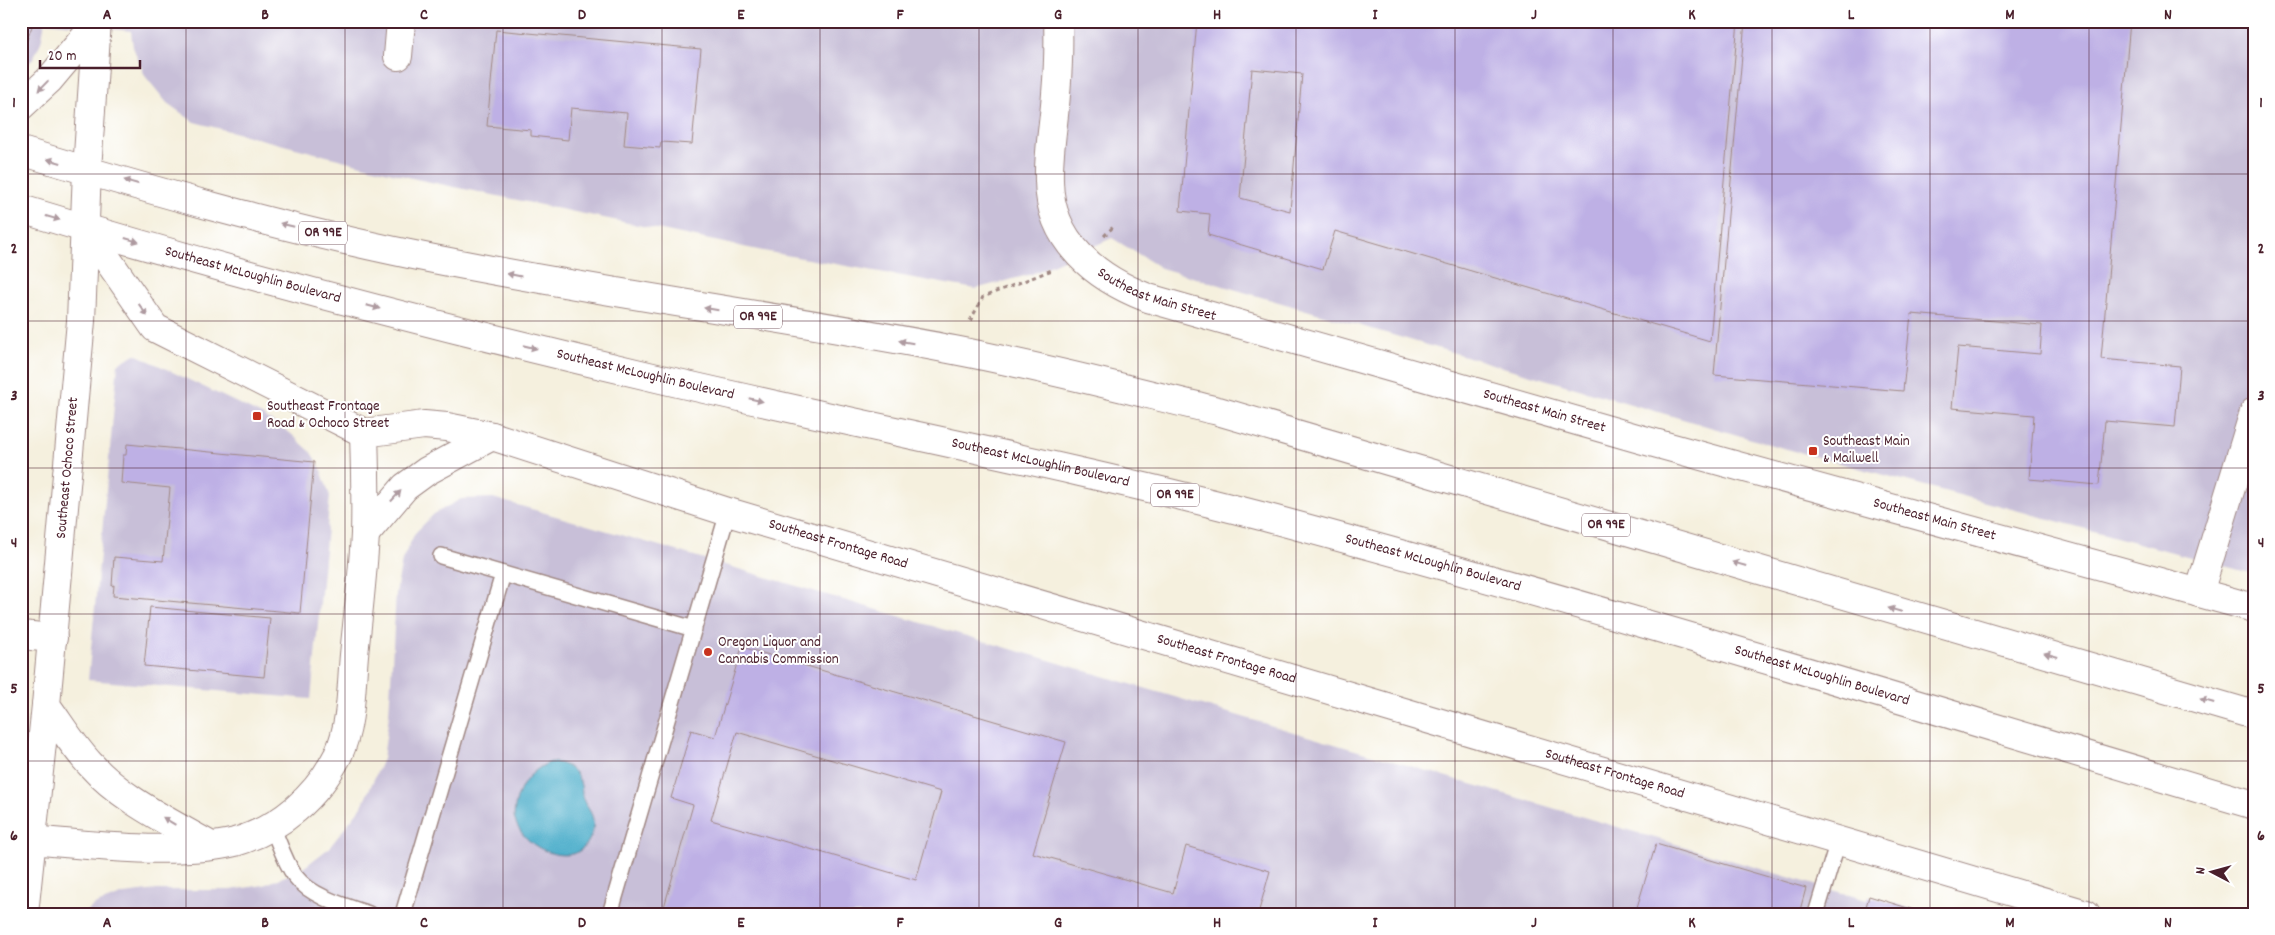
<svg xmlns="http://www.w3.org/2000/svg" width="2275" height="935" font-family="Dekko,sans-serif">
<rect width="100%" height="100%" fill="#fff"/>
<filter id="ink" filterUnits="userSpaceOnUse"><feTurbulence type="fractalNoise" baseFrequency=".02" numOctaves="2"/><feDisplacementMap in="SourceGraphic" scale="10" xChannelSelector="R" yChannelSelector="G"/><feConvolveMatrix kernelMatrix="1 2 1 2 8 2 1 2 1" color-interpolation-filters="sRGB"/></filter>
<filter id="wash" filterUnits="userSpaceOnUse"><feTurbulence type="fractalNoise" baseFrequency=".0096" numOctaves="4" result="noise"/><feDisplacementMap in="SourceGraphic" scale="20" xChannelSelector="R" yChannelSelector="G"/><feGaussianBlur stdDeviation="1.12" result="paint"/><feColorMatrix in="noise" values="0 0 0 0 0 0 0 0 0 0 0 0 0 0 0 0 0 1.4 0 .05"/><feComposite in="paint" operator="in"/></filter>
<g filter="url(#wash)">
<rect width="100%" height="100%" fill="#f5f0de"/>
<path fill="#c8bfd8" d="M21 21H2254V574L1772 445 1161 268 1112 238 1032 274 975 289 763 251 416 179 194 122 167 103 145 76 133 47 131 31 45 22 41 42 33 59 21 71Z
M135 354 262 415 290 433 310 451 320 467 330 496 311 699 88 680 118 364Z
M493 498 684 553 1914 914H84L94 905 124 894 157 890H230L264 885 302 869 329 848 362 806 383 759 389 715 396 593 402 560 415 533 434 514 461 499Z"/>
<path fill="#4badca" stroke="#4a667a" d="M551 762C570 763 581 774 582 793 582 806 596 811 593 828 585 876 522 852 514 817 515 792 527 771 551 762Z"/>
<g id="blocks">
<path fill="#beb0e5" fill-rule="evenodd" d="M21 21H34L21 56Z
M1197 21H1738L1710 341 1335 231 1323 269 1208 235 1210 214 1180 211ZM1252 69 1302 74 1290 211 1240 198Z
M1745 21H2130L2101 359 2180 366 2175 427 2105 421 2099 485 2029 479 2034 415 1952 408 1958 347 2040 354 2042 325 1911 314 1903 391 1714 375Z
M496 30 701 49 692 144 661 142 660 148 624 145 627 113 571 108 568 140 531 136V130L487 126Z
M127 444 314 462 300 613 113 596 114 585 112 586 114 557 163 561 170 488 121 483 123 455H126Z
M150 607 270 618 264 677 144 666Z
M742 647 1066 742 1033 853 1173 893 1186 846 1270 871 1258 914H662L693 805 671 798 691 730 715 737ZM737 732 941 792 916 880 711 820Z
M1656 844 1806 888 1799 914H1635Z
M1869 896 1924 913V914H1864Z"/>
</g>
</g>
<g filter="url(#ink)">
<use href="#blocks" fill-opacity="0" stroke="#a08884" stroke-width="1"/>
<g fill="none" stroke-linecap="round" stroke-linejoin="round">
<defs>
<path id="service" d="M441 556 694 629
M272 826C279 842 284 861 295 876 311 897 345 906 369 914
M403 914 503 574
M610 914 728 512
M1816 914 1838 841"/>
<path id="minor" d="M398 56 401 21
M2199 593 2254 412
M21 635 53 638
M24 914 46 705"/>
<g id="tertiary">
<path d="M97 21 87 170 81 321 46 705C60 724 73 746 90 764 122 800 170 822 211 846"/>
<path id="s1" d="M1058 21C1059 46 1058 70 1056 94 1054 123 1048 152 1049 181 1050 242 1096 278 1148 298L1640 439 2254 608"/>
<path d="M365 534 405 487 427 471 492 436"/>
<path id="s2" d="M31 840C90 845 178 856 235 842 280 829 317 797 338 755 352 725 351 687 354 655 358 615 363 574 365 534 366 501 365 466 364 433L424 425 447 427 492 436 728 512 2086 914"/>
</g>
<g id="trunk">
<path d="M21 106 49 80 97 23"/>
<path d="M21 151C150 190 282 228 414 255 593 292 775 315 954 350 1043 367 1130 390 1218 411L2254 715"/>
<path id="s3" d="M21 209C232 273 447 329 661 379 861 426 1063 464 1261 516 1594 605 1923 707 2254 805"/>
<path d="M85 227 155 328 364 433"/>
</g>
</defs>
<use href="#service" stroke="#a08884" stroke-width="18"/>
<use href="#minor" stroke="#a08884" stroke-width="30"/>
<use href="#tertiary" stroke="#a08884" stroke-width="30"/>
<use href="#trunk" stroke="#a08884" stroke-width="30"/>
<path stroke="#a08884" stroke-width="3" stroke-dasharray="4 4" stroke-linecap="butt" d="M1104 236 1114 226
M970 321 983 297 1052 270"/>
<use href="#service" stroke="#fff" stroke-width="15"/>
<use href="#minor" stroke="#fff" stroke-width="28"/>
<use href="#tertiary" stroke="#fff" stroke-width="28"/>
<use href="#trunk" stroke="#fff" stroke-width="28"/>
</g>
<defs><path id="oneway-solid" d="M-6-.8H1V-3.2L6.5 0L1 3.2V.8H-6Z" transform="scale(1.25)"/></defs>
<g fill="#ae9aa0">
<use href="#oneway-solid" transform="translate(43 86) rotate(134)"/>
<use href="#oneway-solid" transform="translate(54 161) rotate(-164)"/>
<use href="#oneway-solid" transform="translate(131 182) rotate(-164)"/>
<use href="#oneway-solid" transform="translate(53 218) rotate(16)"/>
<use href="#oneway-solid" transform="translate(287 225) rotate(-166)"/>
<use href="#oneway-solid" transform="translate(132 240) rotate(16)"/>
<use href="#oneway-solid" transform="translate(514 275) rotate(-169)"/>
<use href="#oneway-solid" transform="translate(373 307) rotate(15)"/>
<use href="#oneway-solid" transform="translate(711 309) rotate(-171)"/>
<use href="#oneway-solid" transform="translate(143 310) rotate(55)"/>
<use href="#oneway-solid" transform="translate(906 342) rotate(-170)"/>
<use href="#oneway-solid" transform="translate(530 347) rotate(14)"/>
<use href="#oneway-solid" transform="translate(756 400) rotate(13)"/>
<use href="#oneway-solid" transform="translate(396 496) rotate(-47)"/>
<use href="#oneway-solid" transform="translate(1739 564) rotate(-164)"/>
<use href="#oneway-solid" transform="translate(1895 610) rotate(-164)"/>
<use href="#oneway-solid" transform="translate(2051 655) rotate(-164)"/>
<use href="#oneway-solid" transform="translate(2207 701) rotate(-164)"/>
<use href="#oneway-solid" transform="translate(169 821) rotate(-149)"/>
</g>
</g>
<path fill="none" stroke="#4a1f2b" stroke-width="1" stroke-opacity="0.55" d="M186 21V914M345 21V914M503 21V914M662 21V914M820 21V914M979 21V914M1138 21V914M1296 21V914M1455 21V914M1613 21V914M1772 21V914M1930 21V914M2089 21V914M21 174H2254M21 321H2254M21 468H2254M21 614H2254M21 761H2254"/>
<g fill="#c8321e" stroke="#fff" stroke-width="2">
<rect x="252" y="411" width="10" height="10" rx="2.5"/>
<rect x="1808" y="446" width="10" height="10" rx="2.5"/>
<circle cx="708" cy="652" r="5"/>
</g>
<g text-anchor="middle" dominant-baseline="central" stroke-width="4" stroke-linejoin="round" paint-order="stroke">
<g fill="#fff" stroke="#80626b" stroke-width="1">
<rect x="299" y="221.5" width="48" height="23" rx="4"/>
<rect x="734" y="305.5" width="48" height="23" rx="4"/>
<rect x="1151" y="483.5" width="48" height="23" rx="4"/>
<rect x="1582" y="513.5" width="48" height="23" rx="4"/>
</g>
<g font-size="14" font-weight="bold" fill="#4a1f2b">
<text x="323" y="233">OR 99E</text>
<text x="758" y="317">OR 99E</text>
<text x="1175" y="495">OR 99E</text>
<text x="1606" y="525">OR 99E</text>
</g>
<g font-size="15" fill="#4a1f2b" stroke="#fff">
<text stroke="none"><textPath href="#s3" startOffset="241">Southeast McLoughlin Boulevard</textPath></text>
<text stroke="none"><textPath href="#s1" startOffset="331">Southeast Main Street</textPath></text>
<text stroke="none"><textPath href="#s3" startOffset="646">Southeast McLoughlin Boulevard</textPath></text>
<text stroke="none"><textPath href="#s1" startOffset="736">Southeast Main Street</textPath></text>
<text stroke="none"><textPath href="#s3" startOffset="1051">Southeast McLoughlin Boulevard</textPath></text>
<text transform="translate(68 468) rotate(-85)">Southeast Ochoco Street</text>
<text stroke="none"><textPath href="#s1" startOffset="1141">Southeast Main Street</textPath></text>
<text stroke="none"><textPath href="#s2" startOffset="1160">Southeast Frontage Road</textPath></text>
<text stroke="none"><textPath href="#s3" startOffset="1456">Southeast McLoughlin Boulevard</textPath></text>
<text stroke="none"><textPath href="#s2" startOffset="1565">Southeast Frontage Road</textPath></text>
<text stroke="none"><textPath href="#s3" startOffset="1861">Southeast McLoughlin Boulevard</textPath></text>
<text stroke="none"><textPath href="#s2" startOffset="1970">Southeast Frontage Road</textPath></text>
</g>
<g font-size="15" fill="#4a1f2b" stroke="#fff" text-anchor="start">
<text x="267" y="407">Southeast Frontage<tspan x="267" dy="17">Road &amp; Ochoco Street</tspan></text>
<text x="1823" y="442">Southeast Main<tspan x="1823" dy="17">&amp; Mailwell</tspan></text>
<text x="718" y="643">Oregon Liquor and<tspan x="718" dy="17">Cannabis Commission</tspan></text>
</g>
</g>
<rect width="2275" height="935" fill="none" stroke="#fff" stroke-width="55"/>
<g transform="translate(2212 872) rotate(276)" stroke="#ffffff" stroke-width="4" paint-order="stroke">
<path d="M0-4L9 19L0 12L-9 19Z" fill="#4a1f2b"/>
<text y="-8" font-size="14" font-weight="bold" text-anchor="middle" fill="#4a1f2b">N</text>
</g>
<path d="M40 60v8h100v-8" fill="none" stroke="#4a1f2b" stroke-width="2.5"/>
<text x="48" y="60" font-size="15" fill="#4a1f2b" stroke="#ffffff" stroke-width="4" paint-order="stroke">20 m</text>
<rect x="28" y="28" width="2220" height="880" fill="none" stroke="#4a1f2b" stroke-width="2"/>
<g font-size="16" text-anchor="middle" font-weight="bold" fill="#4a1f2b">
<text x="107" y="19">A</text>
<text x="265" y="19">B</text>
<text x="424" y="19">C</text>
<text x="582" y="19">D</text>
<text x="741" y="19">E</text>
<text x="900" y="19">F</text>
<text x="1058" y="19">G</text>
<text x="1217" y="19">H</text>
<text x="1375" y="19">I</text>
<text x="1534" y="19">J</text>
<text x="1692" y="19">K</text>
<text x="1851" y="19">L</text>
<text x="2010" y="19">M</text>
<text x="2168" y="19">N</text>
<text x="14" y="107">1</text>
<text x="2261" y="107">1</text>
<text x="14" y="253">2</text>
<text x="2261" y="253">2</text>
<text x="14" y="400">3</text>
<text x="2261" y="400">3</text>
<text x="14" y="547">4</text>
<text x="2261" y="547">4</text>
<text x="14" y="693">5</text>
<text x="2261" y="693">5</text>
<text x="14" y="840">6</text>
<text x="2261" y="840">6</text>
<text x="107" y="927">A</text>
<text x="265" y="927">B</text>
<text x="424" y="927">C</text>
<text x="582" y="927">D</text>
<text x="741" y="927">E</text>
<text x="900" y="927">F</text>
<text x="1058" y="927">G</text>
<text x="1217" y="927">H</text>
<text x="1375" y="927">I</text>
<text x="1534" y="927">J</text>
<text x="1692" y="927">K</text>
<text x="1851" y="927">L</text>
<text x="2010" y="927">M</text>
<text x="2168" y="927">N</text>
</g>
</svg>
